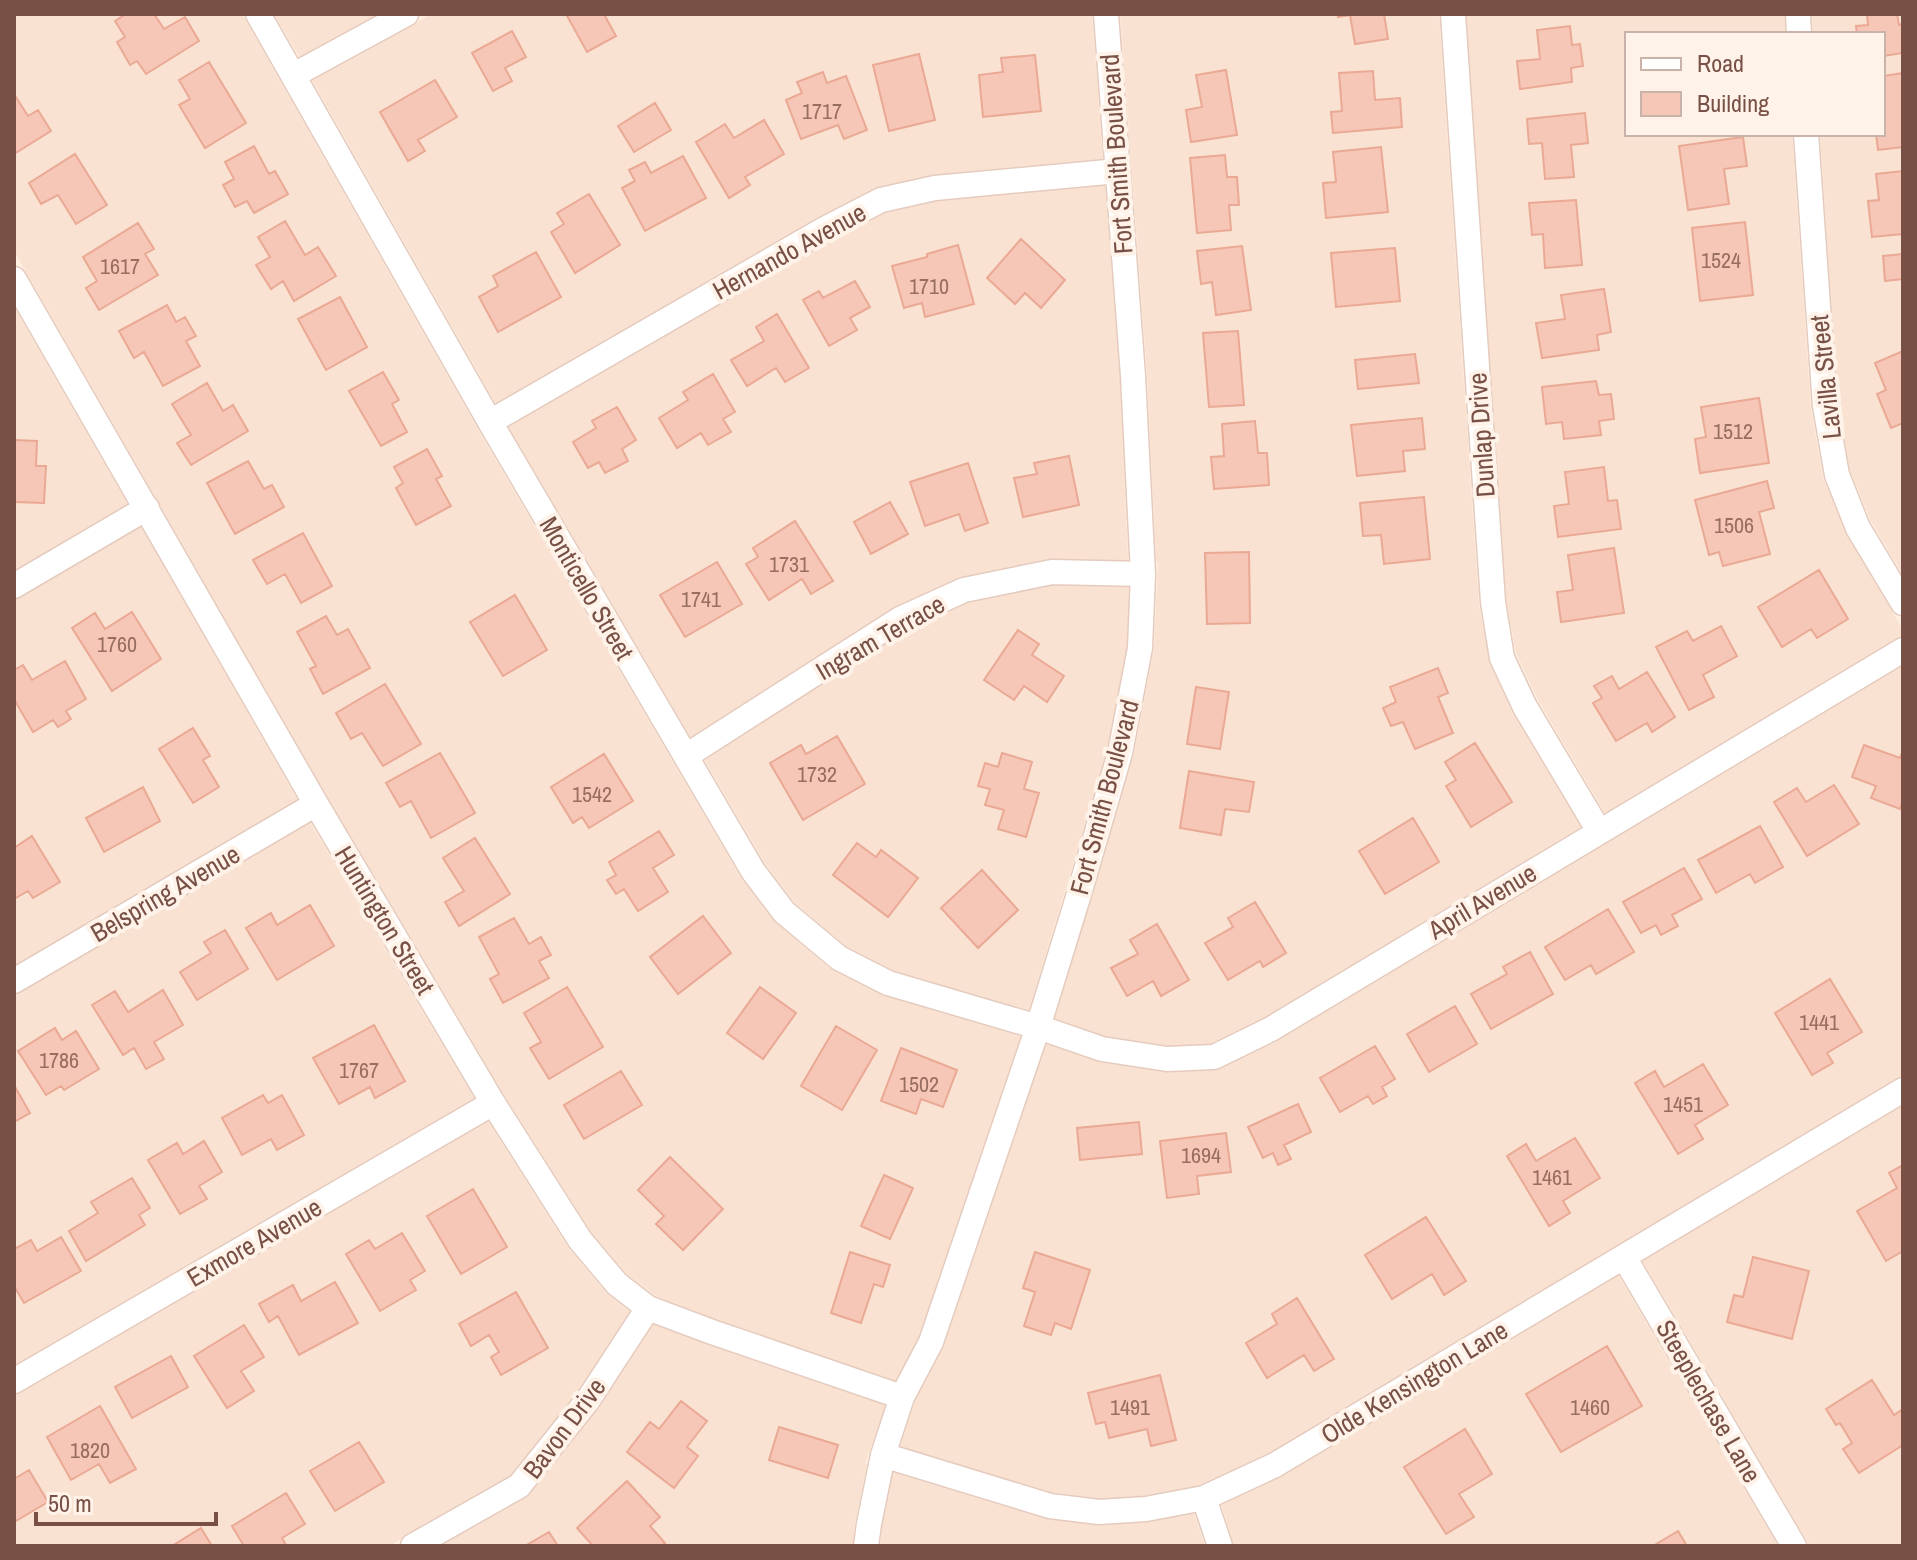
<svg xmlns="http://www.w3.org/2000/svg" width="1917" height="1560" font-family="'Archivo Narrow',sans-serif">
<rect width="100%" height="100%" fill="#feefe1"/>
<path fill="#f9e2d1" d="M14 14H242L484 440 741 878 773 920 829 968 883 995 1021 1036 919 1339 896 1381 718 1320 656 1296 627 1274 591 1232 505 1096 328 798 14 251Z
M274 14H381L300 58Z
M432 14H1092L1103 159 933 175 876 189 817 219 496 404 312 80Z
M1120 14H1439L1479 605 1490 664 1513 714 1581 827 1265 1018 1211 1044 1170 1046 1107 1037 1054 1018 1134 753 1154 649 1158 562 1156 561 1147 374Z
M1466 14H1784L1786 34H1627V134H1792L1811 409 1823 478 1846 533 1903 630V636L1605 813 1538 700 1516 653 1506 599Z
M1812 14H1903V575L1871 521 1850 470 1838 403 1820 134H1883V34H1813Z
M1105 184 1120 378 1128 561 1051 560 963 577 895 607 691 738 508 426 829 241 885 212 936 200Z
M14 307 128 505 14 571Z
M141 526 298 801 14 966V600Z
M1052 585 1129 587 1127 648 1107 751 1029 1010 894 971 847 947 795 903 765 863 704 759 906 630 968 602Z
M1903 665V1075L1270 1454 1201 1486 1146 1497 1101 1499 1050 1492 900 1447 915 1401 944 1345 1046 1044 1099 1062 1164 1072 1219 1068Z
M310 822 475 1100 14 1367V995Z
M1903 1104V1546H1810L1642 1260Z
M488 1121 569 1249 606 1293 630 1312 577 1394 510 1477 389 1546H14V1395Z
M1618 1275 1778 1546H1234L1221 1504 1282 1476Z
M653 1324 706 1344 886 1405 865 1463 867 1464 855 1523 853 1546H438L529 1493 598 1407Z
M893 1472 1047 1519 1098 1524 1147 1522 1194 1513 1205 1546H880L882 1524Z"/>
<path fill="#f6c6b6" stroke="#eaa995" stroke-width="2" d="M126 14H154L164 29 185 17 199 41 146 74 137 61 130 65 117 42 125 37 115 21Z
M566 14H604L616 36 587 52Z
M1338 14H1384L1388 39 1355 44 1350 15 1338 17Z
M1867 14H1897L1899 25 1903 24V53L1883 56V34H1857L1856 26 1868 25Z
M1570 26 1572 45 1580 44 1583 66 1571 68 1572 82 1520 89 1517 61 1540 59 1537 30Z
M512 31 526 57 505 68 512 81 493 91 472 53Z
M919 54 935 120 889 131 873 65Z
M1035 55 1041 111 983 117 979 75 1003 72 1001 58Z
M209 62 246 123 205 148 179 105 190 99 179 80Z
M1226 70 1237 135 1191 142 1186 110 1202 107 1196 75Z
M1373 71 1375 100 1400 98 1402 127 1333 133 1331 112 1342 111 1339 73Z
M823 72 827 83 846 76 867 130 844 139 838 125 801 139 786 100 802 93 797 82Z
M1903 73V147L1878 150 1876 134H1883V76Z
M435 80 457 117 418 140 425 151 408 161 380 112Z
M14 94 28 116 38 110 51 131 14 154Z
M655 103 671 130 634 152 618 126Z
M1585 113 1588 143 1571 145 1574 177 1545 179 1542 143 1529 144 1527 119Z
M764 120 784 154 745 177 750 185 729 198 696 142 725 124 734 138Z
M1743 137 1747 166 1724 169 1729 204 1688 210 1679 146Z
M254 146 269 174 275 171 288 194 254 213 247 201 235 207 223 185 234 179 225 162Z
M1381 147 1388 212 1326 218 1323 183 1336 182 1333 152Z
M75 154 107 205 76 224 58 195 41 204 29 183Z
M1225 155 1227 177H1237L1239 205H1229L1231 230 1197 233 1190 158Z
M683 156 706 198 645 231 622 188 635 181 629 170 645 162 651 173Z
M1903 171V234L1872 237 1868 201 1879 200 1876 174Z
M589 194 620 245 575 273 551 232 564 224 557 213Z
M1576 200 1582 265 1545 268 1543 234 1532 235 1529 203Z
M285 221 305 255 318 247 336 276 294 301 283 281 271 289 256 265 270 257 258 237Z
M1745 222 1753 295 1700 301 1692 228Z
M138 223 154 249 145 254 158 275 99 310 86 288 97 281 83 257Z
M1021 239 1065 280 1041 308 1025 293 1015 304 987 278Z
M958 245 974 304 925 317 922 303 904 308 892 266 927 257V254Z
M1242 246 1251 310 1216 315 1212 282 1201 284 1197 251Z
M1395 248 1400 301 1336 307 1331 253Z
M536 252 561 297 498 332 479 297 498 286 493 276Z
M1903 254V279L1885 281 1883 256Z
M855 281 870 307 850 318 857 330 829 346 803 300 819 291 823 298Z
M1604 289 1611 332 1597 335 1599 350 1542 358 1536 323 1565 319 1561 295Z
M340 297 367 347 326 370 298 319Z
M167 305 176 322 185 317 196 336 186 341 200 366 163 386 144 352 134 358 119 331Z
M777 314 809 368 785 382 776 368 747 386 731 360 764 341 756 327Z
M1238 331 1244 405 1209 407 1203 333Z
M1903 351V423L1891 428 1877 394 1886 390 1875 363Z
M1415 354 1419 383 1358 389 1355 360Z
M383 372 399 400 392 404 407 432 381 446 349 391Z
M713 374 735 412 723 419 731 432 708 445 701 433 677 448 659 418 688 400 683 392Z
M1596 381 1599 395 1611 394 1614 419 1599 421 1601 435 1564 439 1562 422 1546 424 1542 387Z
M207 383 223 411 233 405 248 431 191 465 177 443 191 435 172 404Z
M1759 398 1769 463 1700 473 1695 439 1706 437 1701 407Z
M617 407 636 440 622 449 628 461 605 473 599 462 588 468 573 442 596 428 592 421Z
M1422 418 1425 449 1403 451 1405 471 1357 476 1351 425Z
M1255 421 1258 453H1267L1269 485 1214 489 1211 457 1224 456 1222 424Z
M14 440 37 441 36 466H46L44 503 14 502Z
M427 449 442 476 436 479 451 506 416 525 396 488 403 483 394 467Z
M1069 456 1079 505 1023 517 1014 478 1037 474 1034 463Z
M248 461 264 489 272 485 284 507 235 534 207 483Z
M968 463 988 523 965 531 959 514 925 526 910 482Z
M1604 467 1608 501 1617 500 1621 529 1558 537 1554 506 1569 504 1565 472Z
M1767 481 1774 508 1759 512 1770 554 1723 566 1719 552 1709 555 1695 500Z
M1424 497 1430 559 1384 564 1381 535 1363 536 1360 503Z
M890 502 908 534 871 554 854 522Z
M795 521 833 581 811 594 802 579 769 600 746 564 758 557 753 548Z
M303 533 332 586 301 603 285 574 267 584 253 560Z
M1614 548 1624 613 1561 622 1557 592 1573 590 1568 555Z
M1249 552 1250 623 1207 624 1205 553Z
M717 562 742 604 685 637 660 595Z
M1819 570 1848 619 1817 638 1811 629 1782 647 1758 607Z
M515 595 547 650 503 676 470 622Z
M132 612 161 659 112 691 72 628 95 613 105 629Z
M326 616 337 635 348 629 370 668 323 694 310 669 316 666 297 632Z
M1721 626 1737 656 1703 675 1714 697 1689 710 1656 647 1687 631 1693 641Z
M1018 630 1039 644 1032 655 1064 676 1047 702 1024 686 1014 700 984 680Z
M65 661 86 699 66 711 71 719 58 727 53 720 33 732 14 699V670L23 665 32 680Z
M1438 668 1448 693 1438 697 1453 733 1415 749 1403 722 1391 726 1383 708 1396 702 1390 687Z
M1647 672 1675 717 1652 732 1647 723 1616 741 1593 703 1602 698 1594 686 1612 676 1619 689Z
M385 684 421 744 383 766 362 733 351 739 336 713Z
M1196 687 1229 692 1220 749 1187 744Z
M193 728 210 756 203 760 219 787 193 803 159 749Z
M837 736 865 784 803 820 770 763 801 745 806 754Z
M1475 743 1512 802 1471 827 1446 786 1456 780 1445 762Z
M1864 745 1900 758 1903 750V801L1900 809 1871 798 1876 786 1852 777Z
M440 753 475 813 431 838 411 801 400 807 386 783Z
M1002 753 1032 762 1024 789 1039 793 1026 837 998 829 1004 810 985 805 990 789 978 786 985 763 998 767Z
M604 754 633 801 589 828 582 817 573 823 551 787Z
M1189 771 1254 782 1249 812 1225 809 1221 835 1180 828Z
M1834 785 1859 824 1807 856 1774 802 1797 788 1806 802Z
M143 787 160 821 104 852 86 818Z
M1413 818 1439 862 1385 894 1359 851Z
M1760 826 1783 867 1755 883 1750 874 1716 893 1698 860Z
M659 831 674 855 653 868 668 892 638 911 624 889 616 894 607 880 616 875 609 862Z
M32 836 60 882 33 898 28 891 14 899V848Z
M475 838 510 894 459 926 445 902 464 891 443 858Z
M857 843 876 857 881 850 918 878 888 917 833 875Z
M1684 868 1702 899 1672 915 1678 926 1661 935 1656 925 1641 933 1623 902Z
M982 870 1018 910 978 948 941 908Z
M1255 902 1286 953 1263 967 1260 961 1228 980 1205 943 1233 927 1228 918Z
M310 905 334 946 277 980 246 928 271 913 277 925Z
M1608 909 1634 952 1596 974 1591 965 1565 980 1545 947Z
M703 916 731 953 678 994 650 957Z
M514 918 529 944 541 937 551 955 539 961 549 978 503 1003 490 979 499 974 479 937Z
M1157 924 1189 980 1161 996 1153 981 1127 996 1111 968 1138 954 1130 940Z
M225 930 248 969 197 1000 180 972 211 953 204 942Z
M1530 952 1553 994 1491 1029 1471 994 1507 974 1503 967Z
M1830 979 1862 1032 1827 1053 1833 1063 1812 1075 1775 1013Z
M567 987 603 1047 549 1079 530 1048 541 1042 524 1013Z
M760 987 796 1013 763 1059 727 1033Z
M163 990 183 1025 154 1042 164 1059 146 1069 134 1048 123 1055 92 1005 115 991 128 1012Z
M1455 1006 1477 1044 1429 1072 1407 1034Z
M374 1025 405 1081 375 1098 370 1087 339 1104 313 1058Z
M836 1026 877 1050 842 1110 801 1086Z
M55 1028 62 1040 76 1031 99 1069 64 1090 61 1086 46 1095 18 1051Z
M1375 1046 1395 1079 1382 1087 1387 1096 1373 1104 1368 1096 1340 1112 1320 1078Z
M901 1048 957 1070 943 1107 921 1099 916 1114 881 1101Z
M1703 1064 1728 1105 1695 1125 1703 1139 1678 1154 1635 1083 1655 1071 1664 1087Z
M621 1071 642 1105 584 1139 564 1105Z
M14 1085 30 1113 14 1122Z
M263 1095 268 1103 282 1095 304 1135 277 1150 271 1139 242 1155 222 1118Z
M1298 1104 1311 1132 1284 1145 1291 1159 1278 1165 1273 1153 1263 1158 1248 1127Z
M1139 1122 1142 1154 1080 1160 1077 1128Z
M1226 1133 1231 1172 1197 1176 1199 1194 1167 1198 1160 1141Z
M1575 1138 1600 1178 1563 1201 1570 1213 1549 1226 1507 1156 1526 1144 1536 1161Z
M204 1141 222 1172 199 1186 207 1199 180 1214 148 1160 177 1143 183 1154Z
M670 1157 723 1209 683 1250 656 1224 664 1216 638 1190Z
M1903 1165V1251L1886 1261 1857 1211 1897 1188 1889 1173Z
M884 1175 913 1188 890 1239 861 1226Z
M132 1178 150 1208 139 1215 145 1225 86 1261 69 1231 98 1213 91 1202Z
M473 1189 507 1247 461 1274 427 1216Z
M1426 1217 1466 1281 1444 1295 1432 1274 1392 1299 1365 1255Z
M402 1233 425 1271 410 1280 416 1290 380 1311 346 1254 369 1240 375 1249Z
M61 1237 81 1271 24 1303 14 1286V1249L31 1240 37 1251Z
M850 1252 890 1265 883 1287 874 1284 861 1323 831 1313Z
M1035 1252 1090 1270 1071 1329 1055 1323 1051 1335 1024 1326 1035 1292 1023 1288Z
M1753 1257 1809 1271 1792 1339 1727 1322 1734 1295 1743 1297Z
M335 1282 358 1323 299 1355 278 1316 269 1322 259 1304 293 1285 301 1301Z
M516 1292 548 1348 501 1375 491 1357 499 1352 489 1335 471 1346 459 1324Z
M1297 1298 1334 1359 1314 1371 1304 1355 1267 1378 1246 1343 1277 1324 1272 1314Z
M244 1325 264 1357 241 1371 254 1391 227 1408 194 1356Z
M1607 1346 1642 1406 1561 1452 1526 1394Z
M171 1356 188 1387 132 1418 115 1387Z
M1160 1375 1176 1440 1151 1446 1147 1429 1109 1438 1105 1422 1096 1424 1088 1393Z
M1872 1380 1894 1415 1903 1409V1445L1859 1473 1843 1449 1852 1443 1840 1423 1836 1425 1826 1409Z
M681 1401 707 1421 687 1447 698 1456 674 1488 627 1452 650 1422 659 1429Z
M100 1406 136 1469 110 1483 99 1464 71 1480 47 1437Z
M779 1427 838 1445 828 1478 769 1460Z
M1465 1429 1492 1474 1459 1494 1474 1517 1446 1534 1404 1467Z
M359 1442 384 1482 335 1511 310 1471Z
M29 1470 48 1502 16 1521 14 1518V1479Z
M627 1481 660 1517 650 1526 665 1543 661 1546H593L577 1528Z
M286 1493 305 1524 282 1538 286 1545 284 1546H244L232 1526Z
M201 1528 212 1546H172Z
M1678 1531 1687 1546H1653Z
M549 1532 558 1546H525Z"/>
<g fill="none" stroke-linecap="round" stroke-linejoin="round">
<defs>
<path id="minor" d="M258 14 490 422 753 871 784 912 839 958 888 983 1038 1027 1102 1049 1167 1059 1214 1057 1271 1029 1903 650
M1453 14 1493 602 1502 658 1525 707 1599 831
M1798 14 1799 34
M294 75 406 14
M1806 134 1825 406 1837 475 1858 528 1903 603
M14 279 316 804 493 1103 580 1240 617 1284 648 1308 712 1332 902 1397
M490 422 823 230 881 200 935 188 1118 171
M14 586 147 508
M686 756 900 619 964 590 1052 572 1143 574
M14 981 316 804
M1624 1257 1794 1546
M14 1381 493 1103
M883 1455 1050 1506 1099 1512 1146 1509 1204 1498 1275 1465 1903 1090
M1204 1498 1220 1546
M413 1546 519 1486 588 1400 648 1308
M866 1546 869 1524 883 1455 902 1397 931 1342 1038 1027 1079 894 1120 753 1140 648 1143 574 1133 376 1106 14"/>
</defs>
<use href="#minor" stroke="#e5cbbe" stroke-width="27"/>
<use href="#minor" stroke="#fff" stroke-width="24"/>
</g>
<g text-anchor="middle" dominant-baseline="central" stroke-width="8" stroke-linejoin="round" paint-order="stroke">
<g font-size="22" fill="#986e61">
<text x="822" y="111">1717</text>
<text x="1721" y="260">1524</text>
<text x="120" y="266">1617</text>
<text x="929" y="286">1710</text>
<text x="1733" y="431">1512</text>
<text x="1734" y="525">1506</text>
<text x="789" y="564">1731</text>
<text x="701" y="599">1741</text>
<text x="117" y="644">1760</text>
<text x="817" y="774">1732</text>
<text x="592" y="794">1542</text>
<text x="1819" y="1022">1441</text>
<text x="59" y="1060">1786</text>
<text x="359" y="1070">1767</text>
<text x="919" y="1084">1502</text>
<text x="1683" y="1104">1451</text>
<text x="1201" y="1155">1694</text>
<text x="1552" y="1177">1461</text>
<text x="1130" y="1407">1491</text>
<text x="1590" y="1407">1460</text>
<text x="90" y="1450">1820</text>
</g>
<g font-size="26" fill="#785045" stroke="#fff3e9">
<text transform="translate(1116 154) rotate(-94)">Fort Smith Boulevard</text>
<text transform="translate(789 251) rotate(-29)">Hernando Avenue</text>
<text transform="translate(1825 377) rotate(-96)">Lavilla Street</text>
<text transform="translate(1481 435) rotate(-94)">Dunlap Drive</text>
<text transform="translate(587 588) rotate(60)">Monticello Street</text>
<text transform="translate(880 637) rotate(-30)">Ingram Terrace</text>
<text transform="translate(1104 797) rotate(-75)">Fort Smith Boulevard</text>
<text transform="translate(165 893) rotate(-30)">Belspring Avenue</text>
<text transform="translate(1482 901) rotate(-31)">April Avenue</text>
<text transform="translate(385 920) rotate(59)">Huntington Street</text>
<text transform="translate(254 1242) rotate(-30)">Exmore Avenue</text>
<text transform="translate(1414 1382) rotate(-31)">Olde Kensington Lane</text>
<text transform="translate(1709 1401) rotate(60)">Steeplechase Lane</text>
<text transform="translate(564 1428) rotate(-53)">Bavon Drive</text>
</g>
</g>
<rect width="1917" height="1560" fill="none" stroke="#785045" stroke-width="32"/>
<rect x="1625" y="32" width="260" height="104" fill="#fff3e9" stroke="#c9b2a7" stroke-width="2"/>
<rect x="1641" y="58" width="40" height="12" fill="#ffffff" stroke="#c9b2a7" stroke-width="2"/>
<text x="1697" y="72" font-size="24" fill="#785045">Road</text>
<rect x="1641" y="92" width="40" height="24" fill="#f6c6b6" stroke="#c9b2a7" stroke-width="2"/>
<text x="1697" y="112" font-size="24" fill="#785045">Building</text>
<path d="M36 1512v12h180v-12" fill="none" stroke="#785045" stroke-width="4"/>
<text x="48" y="1512" font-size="24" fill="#785045" stroke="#fff3e9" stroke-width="6" paint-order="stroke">50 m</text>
</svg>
